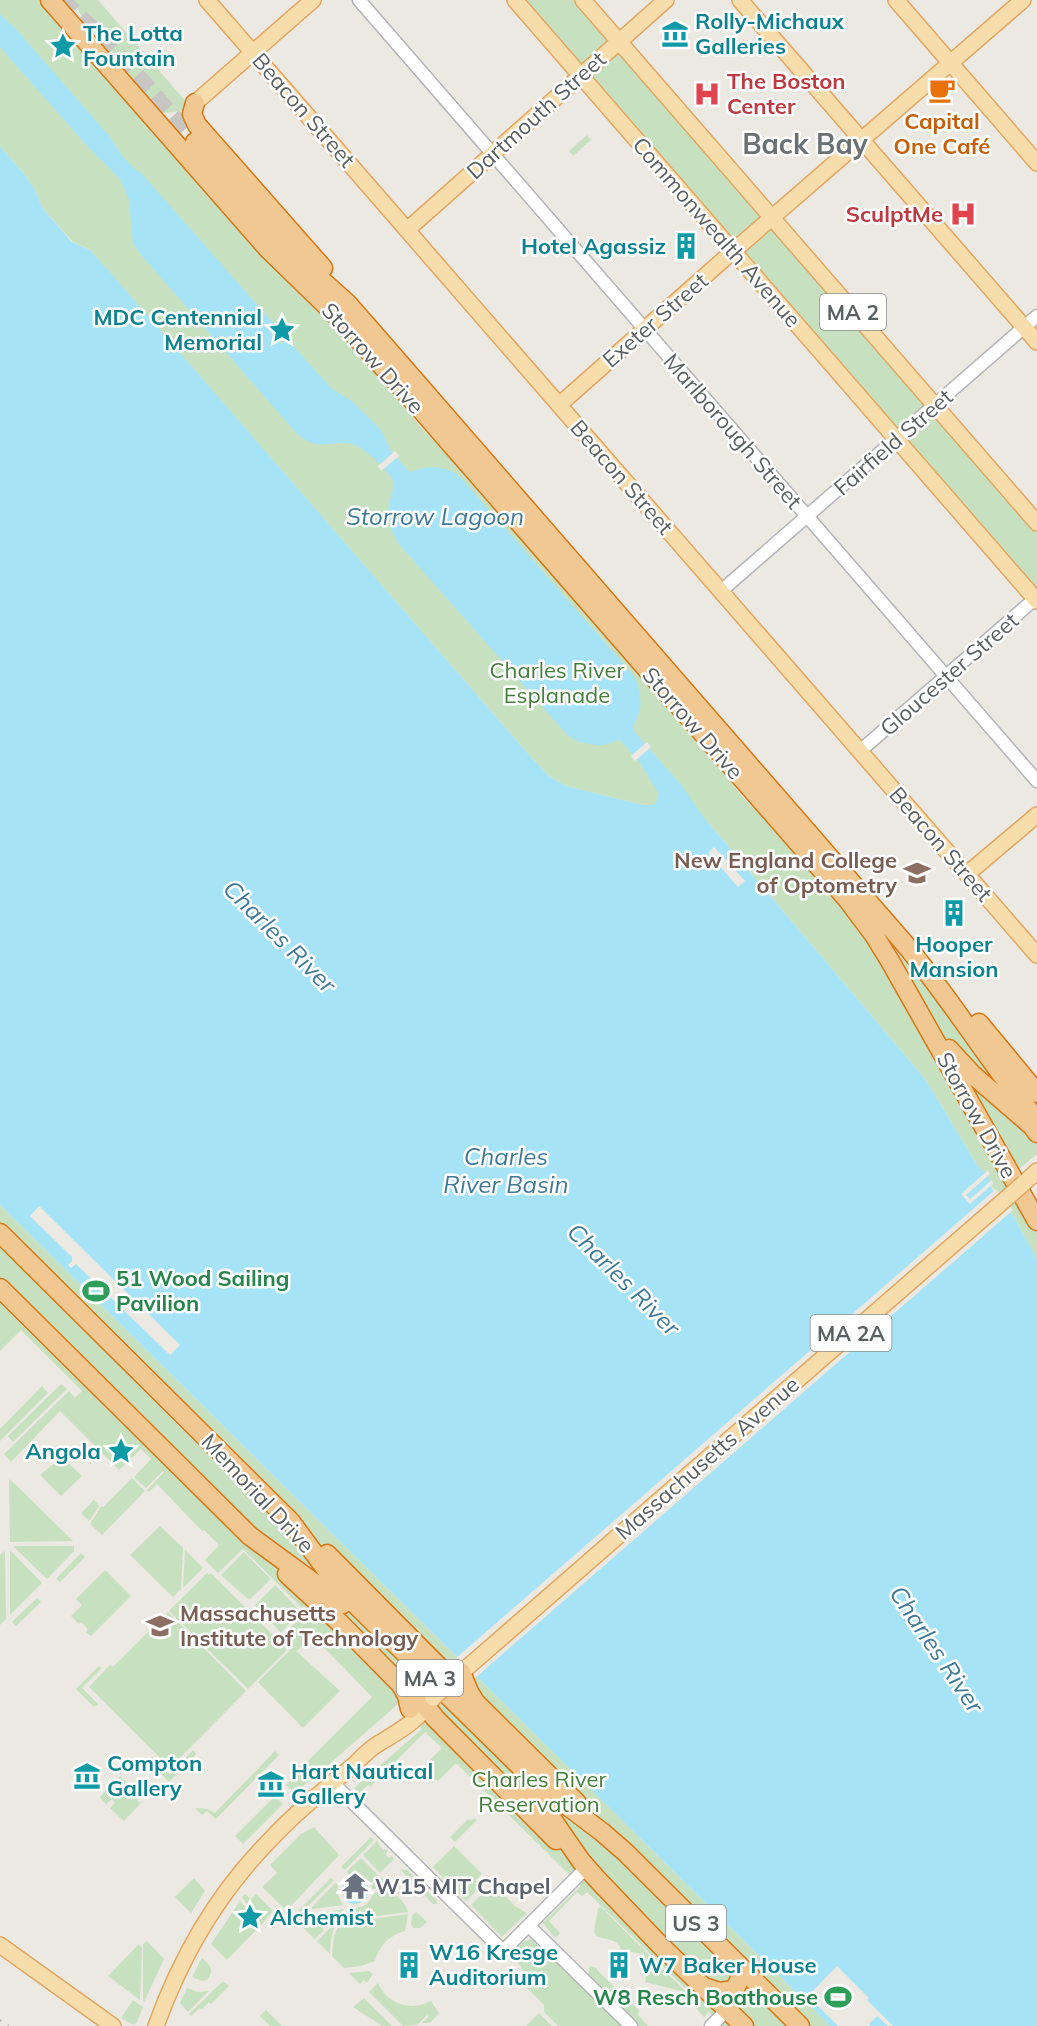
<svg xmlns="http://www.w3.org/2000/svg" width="1037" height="2026" font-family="Mulish,sans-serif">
<rect width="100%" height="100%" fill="#ece8e2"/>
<path fill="#c7e1c0" d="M0 0H41L403 401C413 420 425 434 443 447L726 772C735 790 745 802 763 814L844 908 872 946 1037 1233V1259L1014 1217 979 1168 925 1079 744 865 738 870 725 854 731 849 705 819 653 805H643L566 786 549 776 530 756 90 250 73 242 43 209 35 190 25 175 0 146Z
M70 0H98L188 104 186 110 159 114 136 88Z
M524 0H574L622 56 1037 533V590Z
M587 135 591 140 573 156 569 151Z
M869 916 895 944 1037 1131V1154L1018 1170Z
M0 1205 830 2026H722L709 2012 704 2017 696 2008 700 2003 587 1892 582 1896 577 1892 549 1921 560 1933 555 1938 543 1923 581 1886 456 1763 438 1781 435 1779 432 1783 422 1773 425 1770 423 1767 442 1748 425 1732 370 1787 368 1785 359 1794 354 1788 422 1729 398 1703 397 1705 318 1774 307 1762 372 1697 313 1636 297 1651 295 1650 340 1691 303 1728 258 1682 293 1647 282 1636 306 1612 243 1549 218 1573 205 1560 219 1545 204 1530 202 1531 157 1484 149 1492 147 1490 164 1472 163 1471 146 1488 134 1477 151 1459 141 1449 119 1470 60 1411 11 1462 4 1454 69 1391 75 1398 82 1391 21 1330 0 1351Z
M61 1384 67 1389 13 1442 8 1436Z
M42 1386 48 1393 0 1441V1429Z
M62 1457 82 1476 61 1496 40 1475Z
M132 1478 145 1491 102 1535 90 1524 101 1506 103 1507Z
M9 1479 15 1484 73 1541 10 1542Z
M94 1500 99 1506 89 1521 81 1513Z
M160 1526 183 1548 181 1589 173 1597 130 1555Z
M13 1546H74V1551L47 1579Z
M10 1550 42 1583 10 1615Z
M185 1550 203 1568 183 1588Z
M5 1551 6 1619 0 1625V1555Z
M244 1552 271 1579 249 1600 221 1575Z
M81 1553 85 1557 60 1582 56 1579Z
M105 1570 131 1596 91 1636 86 1632 88 1629 81 1622 79 1624 71 1616 82 1605 76 1599Z
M207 1573 209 1575 211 1573 277 1639 279 1638 285 1644 286 1651 248 1689 169 1611Z
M275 1585 300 1611 281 1633 255 1605Z
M37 1598 41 1602 16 1626 12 1622Z
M168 1612 246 1691 170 1768 89 1687 110 1665 113 1667Z
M99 1666 102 1668 82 1688 98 1704 94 1707 76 1689Z
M193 1750 196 1754 169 1782 148 1761 152 1757 169 1774Z
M275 1751 279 1755 216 1819 207 1811 202 1815 195 1808 208 1809 215 1813Z
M305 1766 315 1776 295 1793 286 1785Z
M120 1776 140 1796 137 1800 140 1803 144 1800 124 1821 110 1808 115 1803 112 1799 106 1804 100 1797Z
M275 1796 283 1804 243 1844 235 1836Z
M474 1818 477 1820 455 1842 450 1837 468 1819 471 1821Z
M314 1827 339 1855 291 1906 288 1904 284 1908 262 1887 277 1873 270 1865 301 1834Z
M371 1837 374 1840 345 1870 341 1867Z
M377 1841 383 1850 385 1849 388 1851 385 1854 389 1858 392 1856 394 1859 380 1873 363 1855Z
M454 1846 482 1874 476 1880 481 1886 466 1901 433 1867Z
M361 1858 378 1875 371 1883 359 1875H350L346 1872Z
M400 1869 407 1870 437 1901 438 1904H433Z
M380 1876 392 1888 372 1889 371 1885Z
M194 1878 205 1891 191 1913 175 1897Z
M331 1878 334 1880 303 1911 297 1912Z
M335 1883 338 1885 337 1893 343 1905 312 1909V1907Z
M498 1889 515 1906 527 1913 502 1937 471 1905 486 1890 491 1895Z
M381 1891C395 1892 403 1898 408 1912L340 1921 348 1909C365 1906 366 1908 374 1893Z
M245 1894 251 1899 256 1894 273 1911 261 1925 242 1897Z
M240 1901 247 1909 244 1917 245 1920 249 1922 254 1921 259 1927 227 1960 211 1944Z
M601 1907 691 1997 686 2003 683 2002 685 1992 645 1982 648 1964 643 1962 644 1954 625 1951 624 1955H622C621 1938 608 1941 596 1936L594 1932 598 1908Z
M344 1909 329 1924H325L315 1914Z
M416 1912 427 1922 420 1928H413L411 1924 412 1916Z
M310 1914 323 1928V1931L315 1939 294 1919Z
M408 1914 405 1931C390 1935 379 1945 375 1961L361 1966 344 1968 332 1956 334 1936 339 1924Z
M331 1927 334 1928 331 1939 330 1954 317 1941Z
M536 1938 623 2026H558L544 2012V2005L521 1982C529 1965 515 1967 512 1952L524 1941Z
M147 1941 164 1959 144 2002 143 2001V1944Z
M139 1944 142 1948 140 2000 108 1976Z
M202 1958C209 1964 215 1969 208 1979L202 1981 192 1977Z
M590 1966 597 1968V1970L639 2010 638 2015 648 2026H638L591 1979 588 1974Z
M369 1971 373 1974 367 1983 364 1980 360 1984 349 1973Z
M223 1981 229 1986 211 2004 209 2002 202 2009 200 2008 191 2016 189 2014Z
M378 1983C387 2004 410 2012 431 2001L439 2013 430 2023H422L429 2017 427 2015 417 2025 403 2026 369 1992Z
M187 1988 198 1992 209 1991 188 2012 180 2003Z
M364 1998 392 2026H382L353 2007Z
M133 2000 143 2007 137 2022 133 2025 121 2018Z
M266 2010 282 2026H270L260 2016Z
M539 2013 552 2026H526Z"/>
<path fill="#a7e3f6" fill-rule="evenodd" d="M0 14 16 29 110 137C119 152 127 164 142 174L274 324 268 329 281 344 287 339 331 388 353 402 381 430 392 453 410 472C428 465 447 465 461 478L634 676C640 689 643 703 638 716 636 722 633 725 633 730L682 786 705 819 731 849 726 855 738 869 744 865 925 1079 979 1168 984 1171 989 1177 992 1189 1014 1217 1037 1259V2026H830L0 1205V146L25 175 35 190 43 209 72 242 90 250 108 270 530 756 549 776 566 786 643 805H653L656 802 659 794 640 763 620 740 600 746 580 742 568 736 399 544C391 531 386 520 389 504 390 497 396 489 393 481 389 471 363 446 352 444 329 440 320 452 298 435L142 256 133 244 129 200 120 179 89 148 0 47Z
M352 1877 363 1879 368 1888C369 1902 357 1908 345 1901L341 1890 345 1880ZM354 1880 361 1882 365 1890 363 1898 356 1901 348 1898 345 1892 347 1885Z"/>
<path fill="#ece8e2" d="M395 451 399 456 381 471 378 466Z
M647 742 651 747 635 761 631 756Z
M714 847 729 863 731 862 733 863 734 865 732 867 745 881 738 887 708 853Z
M988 1170 990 1174 966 1195 970 1199 992 1180 993 1184 970 1204 961 1194Z
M996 1189 1013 1210 475 1678 456 1658Z
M39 1206 180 1345 170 1355 76 1264 71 1268 68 1265 72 1261V1257L30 1216Z
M837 1966 869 1998 867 2000 893 2026H888L877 2016 869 2024 870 2026H838L808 1996Z"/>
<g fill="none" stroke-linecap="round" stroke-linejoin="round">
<path stroke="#c8c6c2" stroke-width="18" stroke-dasharray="18 9" stroke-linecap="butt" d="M60 0C110 43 151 93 195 142"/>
<defs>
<path id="minor" d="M359 0 1037 781
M721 591 1037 316
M860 751 1037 597
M333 1783 503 1951 586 1868
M529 1926 631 2026
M711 2026 727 2010"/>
<path id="major" d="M207 0 1037 955
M515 0 1037 601
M583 0 1037 523
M740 0 1037 342
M896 0 1037 163
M195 103 313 0
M407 230 666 0
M559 405 723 260 1023 0
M967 874 1037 815
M1024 1183 1037 1171
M454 1679 679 1483
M0 1945 113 2026
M156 2026C181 1956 217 1894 269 1841 295 1813 325 1789 354 1765 361 1758 369 1749 378 1744 398 1732 421 1719 433 1698"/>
<path id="highway" d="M50 0 268 249 340 319 416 404 847 899 874 935 890 961 1037 1221
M195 103 192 114 197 125 323 268
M195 142 289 251 347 303 376 336 904 943C952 1000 989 1063 1037 1120
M979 1023 1037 1093
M949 1049 973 1075 1032 1126 1037 1133
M0 1233 291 1522 336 1583 356 1605 536 1782 602 1832 625 1852 800 2026
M0 1288 250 1536 343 1604
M327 1554 453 1681
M287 1574 340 1623 401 1685 407 1696 410 1709
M461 1672 469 1692 475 1702 577 1803
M422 1701 435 1718 556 1840
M526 1786 543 1806 581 1861 596 1878 661 1946 744 2026
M704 1987 719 1992 734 1990 740 1979 739 1965"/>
</defs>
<use href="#minor" stroke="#b2b5b8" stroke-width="15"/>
<use href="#major" stroke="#e3a763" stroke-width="18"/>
<use href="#highway" stroke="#d87715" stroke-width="21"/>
<use href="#minor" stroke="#fff" stroke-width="12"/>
<use href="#major" stroke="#f7ddac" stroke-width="15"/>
<use href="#highway" stroke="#f2c892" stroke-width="18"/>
<path stroke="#b0b1b1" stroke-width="2" stroke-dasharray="1.5 8" stroke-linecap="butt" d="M0 2020 9 2026"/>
<defs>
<path id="major-bridge" d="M679 1483 1024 1183
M433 1698 447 1685"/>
</defs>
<use href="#major-bridge" stroke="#e3a763" stroke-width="18" stroke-linecap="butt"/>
<use href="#major-bridge" stroke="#f7ddac" stroke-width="15"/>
</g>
<defs>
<symbol id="museum-bare" viewBox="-9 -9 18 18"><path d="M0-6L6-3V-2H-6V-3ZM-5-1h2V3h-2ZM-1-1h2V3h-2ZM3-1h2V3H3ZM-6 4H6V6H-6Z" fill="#0f9aa8" stroke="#fff" stroke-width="2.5" paint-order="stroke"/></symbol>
<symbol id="sight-bare" viewBox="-9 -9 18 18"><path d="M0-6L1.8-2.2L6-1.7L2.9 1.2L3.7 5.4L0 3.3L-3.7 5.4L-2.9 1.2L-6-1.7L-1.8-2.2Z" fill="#0f9aa8" stroke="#fff" stroke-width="2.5" paint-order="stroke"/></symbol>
<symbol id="cafe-bare" viewBox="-9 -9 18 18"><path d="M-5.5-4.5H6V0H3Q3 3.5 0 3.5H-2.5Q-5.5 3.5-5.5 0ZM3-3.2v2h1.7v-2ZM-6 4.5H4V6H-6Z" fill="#e8710a" stroke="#fff" stroke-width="2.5" paint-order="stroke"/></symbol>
<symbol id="hospital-bare" viewBox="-9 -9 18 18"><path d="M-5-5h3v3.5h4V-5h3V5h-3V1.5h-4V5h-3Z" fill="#e0444e" stroke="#fff" stroke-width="2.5" paint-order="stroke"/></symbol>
<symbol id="building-bare" viewBox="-9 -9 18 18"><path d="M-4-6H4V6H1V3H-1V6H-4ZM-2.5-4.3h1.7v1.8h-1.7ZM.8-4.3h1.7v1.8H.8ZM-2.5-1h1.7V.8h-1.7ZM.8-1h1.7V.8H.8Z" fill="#0f9aa8" stroke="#fff" stroke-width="2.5" paint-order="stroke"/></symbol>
<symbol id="university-bare" viewBox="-9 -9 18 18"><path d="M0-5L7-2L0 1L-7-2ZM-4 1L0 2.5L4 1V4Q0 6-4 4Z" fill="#8d6e63" stroke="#fff" stroke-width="2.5" paint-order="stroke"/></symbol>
<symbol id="stadium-bare" viewBox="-9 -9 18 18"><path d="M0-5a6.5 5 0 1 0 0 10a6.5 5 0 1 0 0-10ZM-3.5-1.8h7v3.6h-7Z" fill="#2e9e5b" stroke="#fff" stroke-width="2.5" paint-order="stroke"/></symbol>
<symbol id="temple-bare" viewBox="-9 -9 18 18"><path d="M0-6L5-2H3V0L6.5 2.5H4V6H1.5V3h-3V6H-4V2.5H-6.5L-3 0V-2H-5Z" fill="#6b7280" stroke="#fff" stroke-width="2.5" paint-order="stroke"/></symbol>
</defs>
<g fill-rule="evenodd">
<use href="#museum-bare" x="656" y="15" width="38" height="38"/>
<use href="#sight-bare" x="44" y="27" width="38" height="38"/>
<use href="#cafe-bare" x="923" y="71" width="38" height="38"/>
<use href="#hospital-bare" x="688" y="75" width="38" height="38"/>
<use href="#hospital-bare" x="944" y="195" width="38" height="38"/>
<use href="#building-bare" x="667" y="227" width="38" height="38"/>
<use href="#sight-bare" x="263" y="311" width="38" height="38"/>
<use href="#university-bare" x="898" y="854" width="38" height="38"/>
<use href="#building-bare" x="935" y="894" width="38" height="38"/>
<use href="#stadium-bare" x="77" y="1272" width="38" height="38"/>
<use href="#sight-bare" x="102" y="1432" width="38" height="38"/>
<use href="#university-bare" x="141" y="1607" width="38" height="38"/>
<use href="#museum-bare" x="68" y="1757" width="38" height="38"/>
<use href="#museum-bare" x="252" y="1765" width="38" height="38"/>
<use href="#temple-bare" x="336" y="1867" width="38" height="38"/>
<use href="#sight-bare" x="231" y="1898" width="38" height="38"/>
<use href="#building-bare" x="390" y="1946" width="38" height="38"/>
<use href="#building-bare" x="600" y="1946" width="38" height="38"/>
<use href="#stadium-bare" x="819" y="1978" width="38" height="38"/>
</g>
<g text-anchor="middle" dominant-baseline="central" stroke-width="5" stroke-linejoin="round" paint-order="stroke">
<g fill="#fff" stroke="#8c8f90" stroke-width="1.5">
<rect x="820" y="294" width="66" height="36" rx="4.5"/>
<rect x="810.5" y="1315" width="81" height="36" rx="4.5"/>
<rect x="397" y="1660" width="66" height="36" rx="4.5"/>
<rect x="666" y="1905" width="60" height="36" rx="4.5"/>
</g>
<g font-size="21" font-weight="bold" fill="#5a5f61">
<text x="853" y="312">MA 2</text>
<text x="851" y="1333">MA 2A</text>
<text x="430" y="1678">MA 3</text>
<text x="696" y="1923">US 3</text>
</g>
<g font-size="22" font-weight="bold" fill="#0d838f" stroke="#fff" text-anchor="start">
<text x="695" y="21">Rolly-Michaux<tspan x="695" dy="25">Galleries</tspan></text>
<text x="83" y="33">The Lotta<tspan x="83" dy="25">Fountain</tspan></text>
<text x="666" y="246" text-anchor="end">Hotel Agassiz</text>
<text x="262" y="317" text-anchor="end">MDC Centennial<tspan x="262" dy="25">Memorial</tspan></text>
<text x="954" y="944" text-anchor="middle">Hooper<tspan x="954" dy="25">Mansion</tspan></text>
<text x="101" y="1451" text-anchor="end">Angola</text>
<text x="107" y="1763">Compton<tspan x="107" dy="25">Gallery</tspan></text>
<text x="291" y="1771">Hart Nautical<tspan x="291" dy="25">Gallery</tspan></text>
<text x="270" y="1917">Alchemist</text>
<text x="429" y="1952">W16 Kresge<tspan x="429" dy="25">Auditorium</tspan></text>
<text x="639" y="1965">W7 Baker House</text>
</g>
<g font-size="22" font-weight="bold" fill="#be3a42" stroke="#fff" text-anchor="start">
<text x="727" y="81">The Boston<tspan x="727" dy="25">Center</tspan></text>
<text x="943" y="214" text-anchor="end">SculptMe</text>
</g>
<g font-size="22" fill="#5a5f61" stroke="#fff">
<text transform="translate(304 110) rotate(49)">Beacon Street</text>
<text transform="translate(536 115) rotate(-42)">Dartmouth Street</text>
<text transform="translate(717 232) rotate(49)">Commonwealth Avenue</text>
<text transform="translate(655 320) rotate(-41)">Exeter Street</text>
<text transform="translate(373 358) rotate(48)">Storrow Drive</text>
<text transform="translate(733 431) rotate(49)">Marlborough Street</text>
<text transform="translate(893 442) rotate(-41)">Fairfield Street</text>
<text transform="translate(622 477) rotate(49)">Beacon Street</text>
<text transform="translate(949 674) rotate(-41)">Gloucester Street</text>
<text transform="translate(693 723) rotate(49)">Storrow Drive</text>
<text transform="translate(941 844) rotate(49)">Beacon Street</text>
<text transform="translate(977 1115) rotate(61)">Storrow Drive</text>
<text transform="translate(707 1458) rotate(-41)">Massachusetts Avenue</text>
<text transform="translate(258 1493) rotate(47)">Memorial Drive</text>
</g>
<g font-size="22" font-weight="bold" fill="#c56008" stroke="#fff">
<text x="942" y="121">Capital<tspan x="942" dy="25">One Café</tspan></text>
</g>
<g font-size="22" fill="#457f3c" stroke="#fff">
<text x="557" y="670">Charles River<tspan x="557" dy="25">Esplanade</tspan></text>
<text x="539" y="1779">Charles River<tspan x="539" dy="25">Reservation</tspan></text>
</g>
<g font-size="22" font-weight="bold" fill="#785e54" stroke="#fff" text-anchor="end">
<text x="897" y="860">New England College<tspan x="897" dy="25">of Optometry</tspan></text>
<text x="180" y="1613" text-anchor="start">Massachusetts<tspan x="180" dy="25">Institute of Technology</tspan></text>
</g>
<g font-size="22" font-weight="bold" fill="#27864d" stroke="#fff" text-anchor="start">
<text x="116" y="1278">51 Wood Sailing<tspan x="116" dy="25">Pavilion</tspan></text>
<text x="818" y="1997" text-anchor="end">W8 Resch Boathouse</text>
</g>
<g font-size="22" font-weight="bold" fill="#5b616d" stroke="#fff" text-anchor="start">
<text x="375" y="1886">W15 MIT Chapel</text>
</g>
<g font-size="24" font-style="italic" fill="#417a96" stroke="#fff">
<text x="435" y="516">Storrow Lagoon</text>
<text transform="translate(280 936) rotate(45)">Charles River</text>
<text x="506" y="1156">Charles<tspan x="506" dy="28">River Basin</tspan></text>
<text transform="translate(624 1279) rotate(45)">Charles River</text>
<text transform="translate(937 1649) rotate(56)">Charles River</text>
</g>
<g font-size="28" font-weight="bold" fill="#6b7173" stroke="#fff">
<text x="805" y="143">Back Bay</text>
</g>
</g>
</svg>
